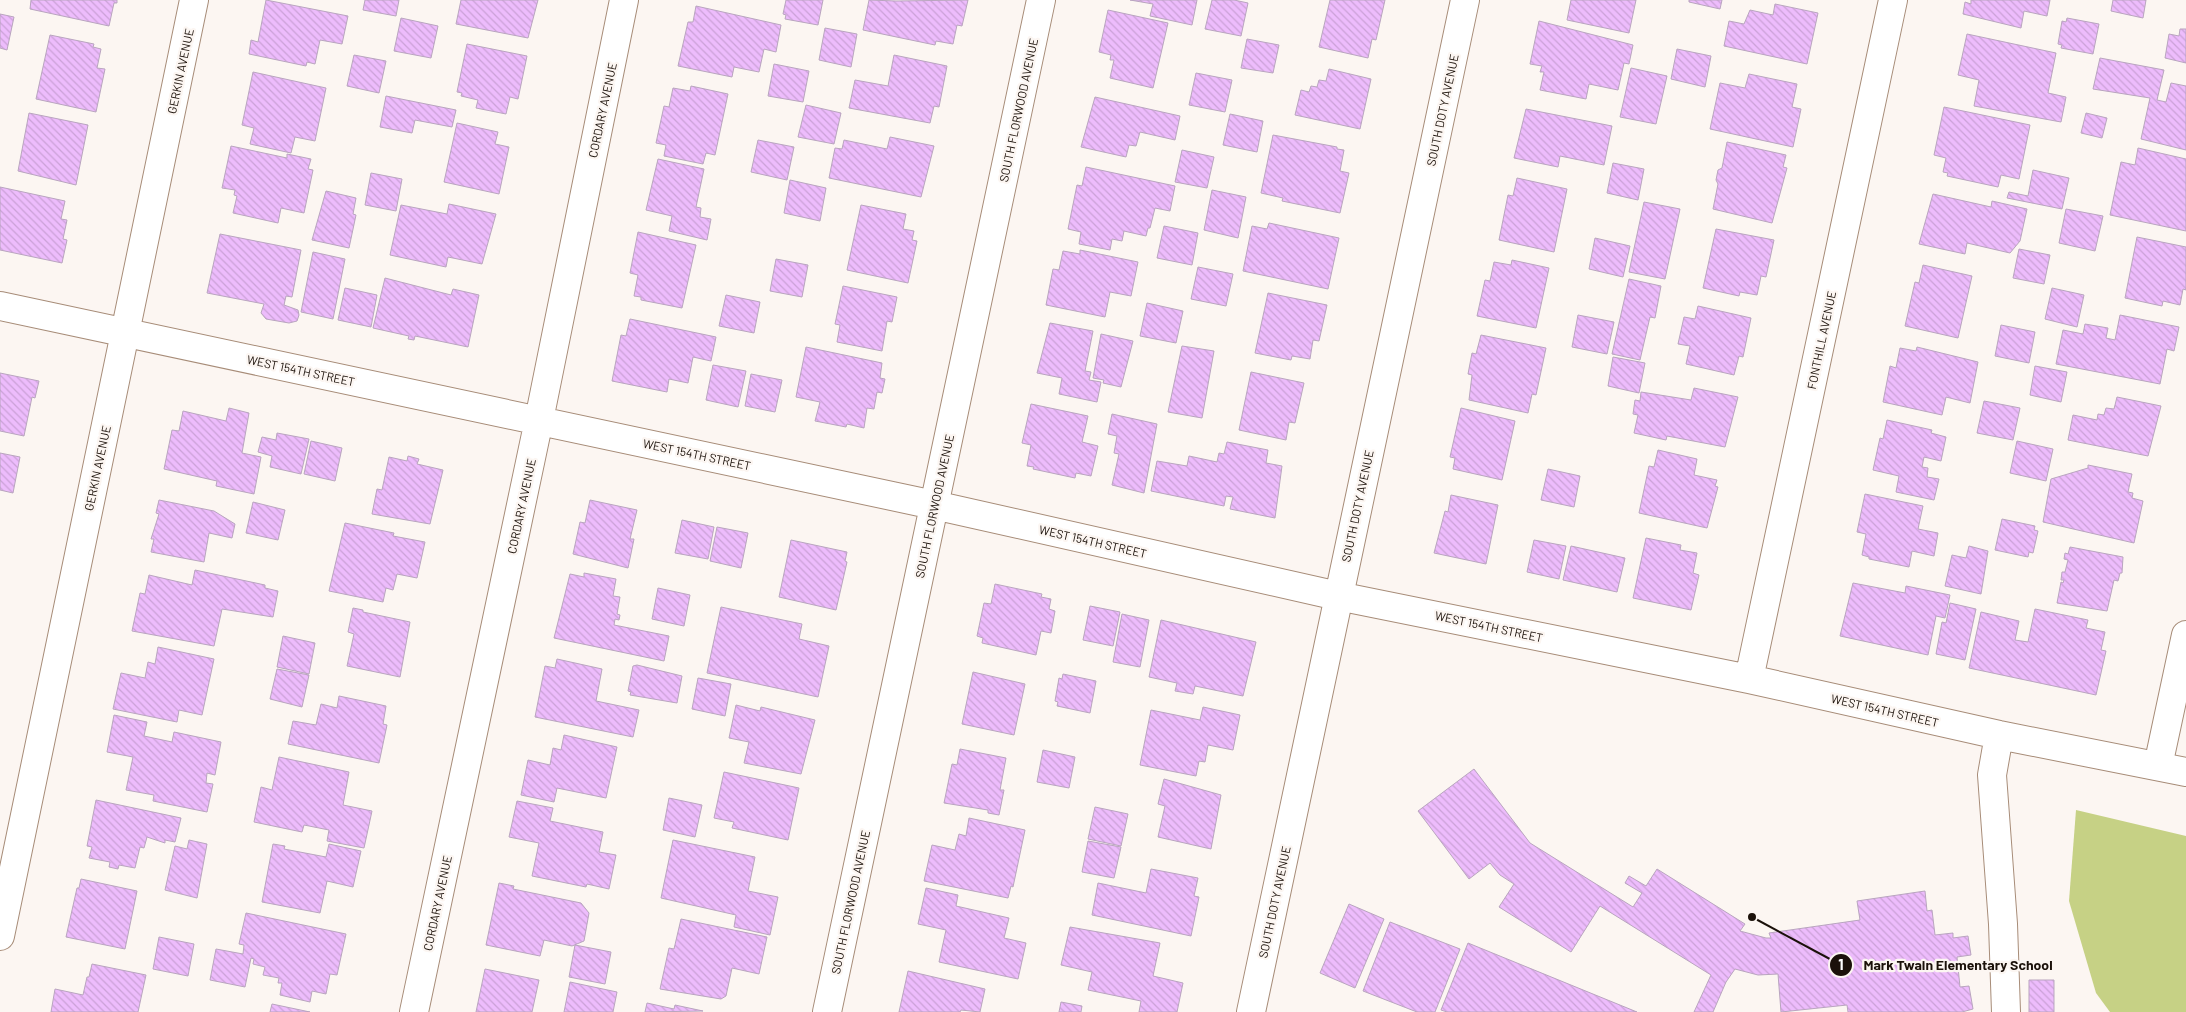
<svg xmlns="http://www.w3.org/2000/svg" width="2186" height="1012" font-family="Barlow,sans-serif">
<defs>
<pattern id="building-back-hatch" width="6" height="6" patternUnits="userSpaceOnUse" patternTransform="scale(1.25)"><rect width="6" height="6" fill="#edbcfc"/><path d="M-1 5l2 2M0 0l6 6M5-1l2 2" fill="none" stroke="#cba1d7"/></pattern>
</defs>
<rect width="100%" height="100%" fill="#fcf6f2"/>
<path fill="#c6d185" d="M2076 810 2186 836V1012H2110L2096 993 2069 901Z"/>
<path fill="url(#building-back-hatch)" stroke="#b9a5bf" d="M31 0H117V3H114L109 26 30 9Z
M266 0 348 16 342 44 320 40 315 64 307 62 306 66 249 54 251 40 258 42Z
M365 0H399L396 16 363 10Z
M461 0H538L528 38 456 24Z
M786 0H823L818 25 785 19 786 15 783 14Z
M869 0 896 1 968 0 962 26 957 25 953 44 936 41 935 45 863 30Z
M1130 0H1197L1192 25 1150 16 1153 4Z
M1212 0H1234L1248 3 1241 36 1205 29Z
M1330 0H1385L1376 40 1372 39 1368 58 1319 47Z
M1571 0H1636L1629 33 1567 20Z
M1689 0H1722L1720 9 1689 2Z
M1971 0H2050L2047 16 2024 11 2021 28 1963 14 1965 2 1971 4Z
M2113 0H2146L2143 18 2111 11Z
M1775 4 1818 13 1807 64 1724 46 1729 21 1744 24 1750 10 1773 15Z
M696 6 781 25 776 52 764 49 759 72 734 67 732 77 678 66 688 22H693Z
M1108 10 1168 23 1153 88 1110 78 1114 60H1110L1111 55 1099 52Z
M0 14 14 17 7 50 0 48Z
M401 18 438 26 431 58 394 51Z
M2067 18 2099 24 2093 54 2061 48 2062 45 2058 44 2062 21 2066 22Z
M1539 21 1633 45 1629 64 1624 63 1618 90 1589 84 1586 99 1540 90 1544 72H1540L1542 66 1530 64Z
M825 28 857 34 851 67 819 60Z
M2180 29H2186V63L2165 58 2169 34 2179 36Z
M1967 34 2056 53 2048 93 2066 97 2061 122 1974 106 1979 80 1958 75Z
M50 35 94 44 93 47 101 49 97 68 105 69 96 112 36 99Z
M1247 39 1279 45 1273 73 1241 68Z
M467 44 527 56 518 99 510 97 506 114 476 108 478 100 461 96 462 93 457 92Z
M1677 49 1711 56 1705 87 1671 79Z
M354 55 386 61 379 93 347 86Z
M894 55 947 66 939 107 934 106 930 123 849 108 855 80 888 86Z
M2100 58 2164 70 2157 100 2166 102 2171 83 2186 86V150L2141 139 2150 98 2093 89Z
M774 64 809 71 803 102 768 96Z
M1631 68 1667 76 1656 124 1620 117Z
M1329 69 1371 79 1360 129 1295 115 1301 90 1309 92 1311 86 1317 87 1319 80 1326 81Z
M253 72 326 88 315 141 295 137 291 153 250 144 254 128 242 125Z
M1196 73 1232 80 1225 112 1189 105Z
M1749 74 1797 84 1792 107 1801 109 1793 147 1710 129 1720 83 1745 88Z
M691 86 728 94 715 155 706 153 703 164 664 156 666 145 656 143 664 106 669 107 673 88 690 91Z
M386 96 456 110 452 127 415 120 412 133 380 127Z
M1095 97 1180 116 1175 140 1140 132 1136 146 1129 145 1126 157 1081 147Z
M806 105 841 113 834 144 798 137Z
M1944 107 2030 125 2019 179 2001 175 1998 187 1947 176 1948 173 1943 172 1946 158 1934 155Z
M1526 109 1612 126 1604 165 1560 156 1558 167 1514 158Z
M29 113 88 125 76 185 18 171Z
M2086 113 2107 118 2102 138 2081 133Z
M1230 114 1263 121 1257 152 1223 145Z
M457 123 498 132 495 144 509 147 499 194 444 182Z
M1273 135 1337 147V149L1344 150 1340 171 1349 173 1340 213 1282 201 1283 198 1261 193Z
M890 137 934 146 921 197 829 178 835 148 842 149 844 140 887 149Z
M758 140 794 147 787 180 751 172Z
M1727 142 1786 155 1783 167 1787 168 1772 223 1713 209 1718 184 1716 180 1718 170 1722 168Z
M231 146 287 158V154L311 159 308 169 313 170 304 213 281 208 278 223 233 213 237 196 234 195 235 190 222 188Z
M2138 148 2186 159V231L2110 215 2121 162 2135 165Z
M1182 150 1214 157 1207 188 1175 182Z
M658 159 704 169 696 207 701 208 700 217 711 219 707 240 669 231 672 216 646 210Z
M1613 163 1644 169 1638 200 1607 193Z
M1086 167 1175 186 1170 211 1155 208 1150 228H1148L1146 236 1124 231 1122 241 1112 239 1110 250 1079 244 1081 232 1068 229 1077 185 1082 186Z
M2033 170 2069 178 2062 209 2007 198 2009 192 2028 196Z
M371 173 402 179 396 211 365 205Z
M1517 178 1567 189 1554 252 1499 240 1508 195 1513 196Z
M790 180 826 188 820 221 784 213Z
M0 187 65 201 61 219 67 220 63 239 67 240 62 263 0 250Z
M1212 190 1246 197 1238 238 1204 230Z
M326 191 356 198 353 214 356 215 349 248 312 240Z
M1933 194 1991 207 1992 201 2027 209 2020 241 2010 253 1967 243 1965 254 1919 244Z
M1644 202 1680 209 1665 279 1629 272Z
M449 204 496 214 482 264 448 257 446 267 390 255 401 205 447 214Z
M861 205 906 214 903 229 914 231 912 240 917 241 908 283 847 270Z
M2066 209 2103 216 2095 251 2059 243Z
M1269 223 1339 238 1328 289 1243 271 1252 226 1267 229Z
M1164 226 1198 233 1192 265 1157 258Z
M1716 229 1774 240 1766 277 1761 276 1757 295 1740 292 1739 296 1703 288Z
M638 232 696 245 682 308 641 300V297L634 296 638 275 630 273Z
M220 234 301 250 292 297 286 296 284 305 298 310 299 315 297 321 289 323 266 319 261 313 264 304 207 293Z
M2137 237 2186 247V290L2183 289 2180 305 2163 301 2162 306 2125 298Z
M1595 238 1630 246 1623 277 1589 269Z
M2019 249 2050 255 2044 284 2013 278Z
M1080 250 1138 262 1131 296 1110 292 1105 317 1046 305 1053 269 1059 270 1063 251 1080 254Z
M313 252 345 259 333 319 301 312Z
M776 259 808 265 802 297 770 291Z
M1512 260 1549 268 1536 328 1477 316 1485 280 1490 281 1494 262 1511 265Z
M1923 265 1972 276 1958 338 1905 326 1915 282 1919 283Z
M1198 267 1233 274 1226 306 1191 299Z
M385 278 451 295 453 289 479 295 468 347 415 336 414 340 408 339 409 336 373 328Z
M1629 279 1661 286 1655 318 1650 317 1640 360 1612 354Z
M843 286 897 297 892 322 887 321 882 351 837 342 840 325 835 324Z
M345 288 377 295 371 327 338 320Z
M2052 288 2084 295 2077 327 2045 319Z
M1268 293 1327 305 1319 341 1313 340 1310 359 1292 356 1291 360 1255 353Z
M726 295 760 302 754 333 719 326Z
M1147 303 1183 311 1176 343 1140 336Z
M1698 306 1751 318 1743 357 1739 356 1734 375 1686 364 1690 346 1678 344 1684 317 1695 319Z
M1578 315 1614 322 1607 354 1572 347Z
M2120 315 2179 327 2174 351 2167 349 2160 384 2056 364 2063 330 2083 334 2085 324 2108 328 2106 338 2115 340Z
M630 319 716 337 711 361 693 357 688 383 669 379 667 392 612 381 621 335 626 336Z
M1050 323 1093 331 1085 371 1091 372 1089 380 1101 382 1097 402 1059 394 1062 378 1037 373Z
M2001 325 2035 332 2029 363 1995 356Z
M1101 334 1133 341 1121 387 1103 383 1104 380 1093 378Z
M1481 335 1546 348 1536 395 1532 394 1528 413 1469 400 1472 375 1468 374 1472 353 1476 354Z
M1182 346 1214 351 1202 418 1168 412Z
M806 347 882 363 880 378 885 379 882 393 877 392 874 409 867 408 864 428 847 424 846 427 815 421 820 402 796 397Z
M1917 347 1978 362 1970 403 1946 397 1942 415 1883 402 1890 366 1896 368 1900 348 1916 351Z
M1613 357 1645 363 1639 393 1608 386Z
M713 365 746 371 738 407 706 400Z
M2035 366 2067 372 2061 402 2030 395Z
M1251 372 1304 383 1295 423 1289 422 1286 440 1239 430Z
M0 373 39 381 35 398 32 397 24 436 0 431Z
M751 374 782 380 775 412 745 406Z
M1694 388 1738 397 1725 447 1667 436 1666 440 1634 433 1638 415 1633 414 1635 400 1640 401 1641 392 1691 400Z
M2117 397 2161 406 2148 456 2068 440 2073 415 2097 420 2098 414 2104 415 2106 408 2114 409Z
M1984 401 2020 408 2013 440 1977 433Z
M1031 404 1088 416 1082 442 1098 446 1091 476 1076 473 1075 478 1033 469 1034 467 1027 466 1031 445 1022 443Z
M229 408 249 413 242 453 261 457 254 494 216 486 217 481 164 469 172 430 179 431 183 411 226 421Z
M1461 408 1515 421 1502 480 1453 469 1455 458 1450 457Z
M1112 414 1157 424 1144 493 1112 485 1119 454 1114 453 1117 436 1108 434Z
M1887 420 1932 430 1931 433 1946 437 1941 461 1924 457 1922 467 1928 468 1927 477 1939 479 1934 500 1896 492 1899 476 1873 470 1880 438 1883 439Z
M277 433 309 439 301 474 270 467 272 456 258 452 262 437 276 440Z
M311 441 342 448 335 481 304 474Z
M2017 441 2053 449 2046 481 2010 473Z
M1227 442 1268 450 1266 463 1282 466 1275 518 1230 509 1233 497 1226 496 1224 506 1151 491 1157 461 1187 466 1189 456 1217 462 1219 453 1224 454Z
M1658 450 1697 459 1694 475 1717 480 1715 486 1718 487 1707 528 1639 513 1649 466 1654 467Z
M0 453 20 457 13 493 0 490Z
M408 456 419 459 417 464 443 470 430 524 372 514 377 489 382 490 389 457 407 461Z
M2088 465 2132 474 2128 492 2133 493 2132 498 2143 501 2134 543 2043 522 2051 479 2088 468Z
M1548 469 1580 476 1574 507 1541 500Z
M1865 494 1923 506 1918 529 1938 533 1934 556 1912 551 1909 567 1869 559V557L1862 555 1866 534 1857 532Z
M1451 495 1498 505 1486 564 1434 553 1445 511 1448 512Z
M159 500 214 511 235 524 232 538 209 533 204 562 151 552 154 539H151L159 514 156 513Z
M590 500 637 510 630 539H634L628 568 573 554 580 522 585 523Z
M253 502 285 510 278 540 246 533Z
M2002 519 2035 526 2034 530 2038 531 2033 553 2029 552 2028 557 1995 550Z
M682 520 714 527 708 559 675 553Z
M345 523 394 533 393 536 425 542 417 578 397 574 393 590 386 588 383 602 329 591Z
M717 527 748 533 741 568 710 561Z
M1646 538 1681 545 1680 550 1697 553 1693 573 1699 575 1691 610 1633 598Z
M791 540 847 552 845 561 847 562 836 610 779 597Z
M1534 540 1566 546 1559 579 1527 572Z
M1571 546 1625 558 1617 592 1563 580Z
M1969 546 1988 551 1981 594 1945 586 1952 555 1966 558Z
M2070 547 2123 557 2122 573H2120L2118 581 2114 580 2107 611 2057 603 2061 582 2063 583 2064 580H2061L2062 572H2065L2068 560 2064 559 2065 553 2068 554Z
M195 570 265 585V588L278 591 273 617 222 609 214 646 132 631 140 593 145 594 149 575 192 585Z
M584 573 616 579 613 596 620 597 617 614 620 615 619 620 615 619 614 625 669 636 664 661 554 638 570 574 584 577Z
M1853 583 1905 593 1906 586 1950 595 1945 618 1936 616 1928 655 1840 636Z
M995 584 1042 594 1041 597 1051 599 1049 609 1055 611 1051 633 1041 631 1036 655 982 643 983 638 977 636 984 603 991 604Z
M658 588 690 595 684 626 652 619Z
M1950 603 1976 609 1965 660 1936 654 1942 622 1946 623Z
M1090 606 1120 612 1113 646 1083 640Z
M721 607 802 624 799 639 829 646 818 697 707 673Z
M353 608 363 610V612L410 622 400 677 347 666 354 634 348 632Z
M2035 609 2088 620 2086 628 2105 632 2101 650 2106 651 2096 695 1969 668 1981 612 2019 621 2015 640 2028 642Z
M1122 614 1149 620 1140 667 1113 662Z
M1161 620 1256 642 1243 696 1195 686 1193 694 1175 691 1177 683 1149 677Z
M283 636 315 643 309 674 277 667Z
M158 647 214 659 202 715 179 710 177 722 113 709 121 673 145 678 148 662 155 664Z
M557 659 602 669 596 701 639 710 633 737 535 717 545 666 555 668Z
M637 665 682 676 677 703 630 695 631 692 628 691 633 666Z
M277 669 309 675 302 707 270 699Z
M973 672 1025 684 1014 735 962 724Z
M1063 674 1096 681 1090 713 1057 706 1058 702 1055 701 1059 678 1062 679Z
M698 678 731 684 725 716 692 709Z
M339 696 386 706 383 724 387 725 379 763 288 744 293 721 316 725 321 704 337 708Z
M736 705 760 711 761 707 815 720 801 774 744 763 749 742 729 738Z
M1203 707 1240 715 1233 750 1208 745 1205 762 1199 761 1196 776 1140 765 1151 710 1200 720Z
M114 715 147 722 144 736 172 742 174 732 221 742 215 775 207 773 206 783 213 784 207 812 153 801 154 795 126 790 133 757 107 752Z
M564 735 617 747 606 798 557 788 554 802 521 795 528 760 550 765 553 748 561 750Z
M960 749 1006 758 1000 790H1004L999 815 988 813V810L944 803 952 764 957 765Z
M1043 750 1075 757 1069 788 1037 782Z
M279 757 349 772 343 805 372 811 364 848 327 841 329 830 304 825 302 832 254 822 261 787 272 790Z
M1474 769 1530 843 1633 907 1642 893 1625 883 1629 876 1646 886 1657 869 1745 924 1740 931 1766 938H1771L1769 933 1860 920 1857 901 1925 891 1927 911 1932 910 1935 935 1953 933V938L1968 936 1971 955 1957 957 1960 987 1969 986 1973 1009 1962 1012H1848L1847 1005 1781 1012 1778 974 1758 975 1735 969 1726 982 1713 1012H1694L1711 975 1600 906 1571 952 1499 907 1514 884 1500 875 1490 863 1469 879 1418 811Z
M724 772 799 788 788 840 732 828 734 822 714 818Z
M1164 779 1221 795 1211 849 1158 837 1165 806 1158 804Z
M669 798 702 805 695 837 663 830Z
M96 800 181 818 175 842 165 840V843L147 837 144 848 140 847 135 868 119 865 118 869 109 867 110 862 89 858 92 847 87 846Z
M517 801 553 808 550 821 603 832 599 852 616 855 609 889 587 884 586 887 532 876 539 843 509 837Z
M1095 807 1128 814 1121 846 1088 839Z
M969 818 1025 830 1013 887 1011 886 1008 898 924 881 932 845 955 850 959 834 966 836Z
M189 840 207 844 197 898 165 890 175 846 187 849Z
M673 840 755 857 748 891 778 897 770 935 734 927 736 915 661 898Z
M1088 841 1121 847 1114 878 1082 872Z
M273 844 285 846 284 849 326 857 329 844 361 851 353 887 327 881 320 913 262 902Z
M1151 869 1198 878 1194 896 1199 897 1191 936 1092 915 1098 883 1146 893Z
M81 879 137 891 125 949 66 937 77 888H79Z
M499 883 514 886 513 889 581 903 589 913 584 941 572 946 544 940 540 956 486 945Z
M926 888 958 895 956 906 1009 918 1004 938 1026 943 1018 979 939 962 946 930 918 924Z
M1349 904 1384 919 1355 988 1320 973Z
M246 913 346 934 337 975 330 974 326 994 312 991 310 1002 280 995 282 983H278L279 978 263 975 265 967 253 964 254 959 251 958 245 987 210 980 216 949 243 954 244 945 239 944Z
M681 919 767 937 759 974 732 968 726 996 721 999 660 989 669 948 674 949Z
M1390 922 1460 949 1435 1012H1417L1363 991Z
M1070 927 1160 943 1153 976 1183 983 1177 1012H1139L1141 1001 1088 990 1092 972 1061 965Z
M159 937 194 944 188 976 153 969Z
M1468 943 1637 1012H1447L1441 1010Z
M575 945 611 952 605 984 569 977Z
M92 964 146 975 138 1012H51L55 989 83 995 87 977H89Z
M485 969 539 980 532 1012H476Z
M908 971 985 989 980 1012 961 1010 960 1012H899Z
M2029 980H2054V1012H2029Z
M570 982 617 992 613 1012H564Z
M1061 1002 1082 1006 1081 1012H1059Z
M647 1003 674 1009 675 1005 703 1011 645 1012Z
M272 1004 310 1012H270Z"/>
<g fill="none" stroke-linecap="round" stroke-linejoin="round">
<defs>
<path id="minor" d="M0 306 934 505 1338 596 1749 679 1999 735 2186 772
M1749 679 1893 0
M1999 735 1992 775 2003 924 2006 1012
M2158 766 2186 635
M0 936 194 0
M414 1012 539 420 624 0
M827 1012 1041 0
M1251 1012 1465 0"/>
</defs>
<use href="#minor" stroke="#a78c78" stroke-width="30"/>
<use href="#minor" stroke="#fff" stroke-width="28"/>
</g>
<g text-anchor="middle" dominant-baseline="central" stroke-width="4.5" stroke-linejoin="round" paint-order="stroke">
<g font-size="12" fill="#1b110a" stroke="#fcf6f2">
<text transform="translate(180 71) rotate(-78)">GERKIN AVENUE</text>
<text transform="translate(602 110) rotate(-78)">CORDARY AVENUE</text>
<text transform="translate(1018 110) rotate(-78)">SOUTH FLORWOOD AVENUE</text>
<text transform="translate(1442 110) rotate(-78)">SOUTH DOTY AVENUE</text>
<text transform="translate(1821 340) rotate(-78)">FONTHILL AVENUE</text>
<text transform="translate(301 370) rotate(12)">WEST 154TH STREET</text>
<text transform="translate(697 454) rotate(12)">WEST 154TH STREET</text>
<text transform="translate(97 468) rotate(-78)">GERKIN AVENUE</text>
<text transform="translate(521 506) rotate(-78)">CORDARY AVENUE</text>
<text transform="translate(934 506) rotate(-78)">SOUTH FLORWOOD AVENUE</text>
<text transform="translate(1357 506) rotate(-78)">SOUTH DOTY AVENUE</text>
<text transform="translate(1093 541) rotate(13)">WEST 154TH STREET</text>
<text transform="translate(1489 626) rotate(12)">WEST 154TH STREET</text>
<text transform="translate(1885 710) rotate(13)">WEST 154TH STREET</text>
<text transform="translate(850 902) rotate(-78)">SOUTH FLORWOOD AVENUE</text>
<text transform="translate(1274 902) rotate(-78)">SOUTH DOTY AVENUE</text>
<text transform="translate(437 903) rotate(-78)">CORDARY AVENUE</text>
</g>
</g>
<path fill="none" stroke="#1b110a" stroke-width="2" d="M1752 917L1841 965"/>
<g fill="#1b110a" stroke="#fcf6f2" stroke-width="2">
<circle cx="1752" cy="917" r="5"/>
<circle cx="1841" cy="965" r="12"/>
</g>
<g font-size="15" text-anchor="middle" font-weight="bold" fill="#fff">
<text x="1841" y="970">1</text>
</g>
<g font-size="14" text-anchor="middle" font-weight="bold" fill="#1b110a" stroke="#fcf6f2" stroke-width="4.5" stroke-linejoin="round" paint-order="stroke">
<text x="1958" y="970">Mark Twain Elementary School</text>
</g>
</svg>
